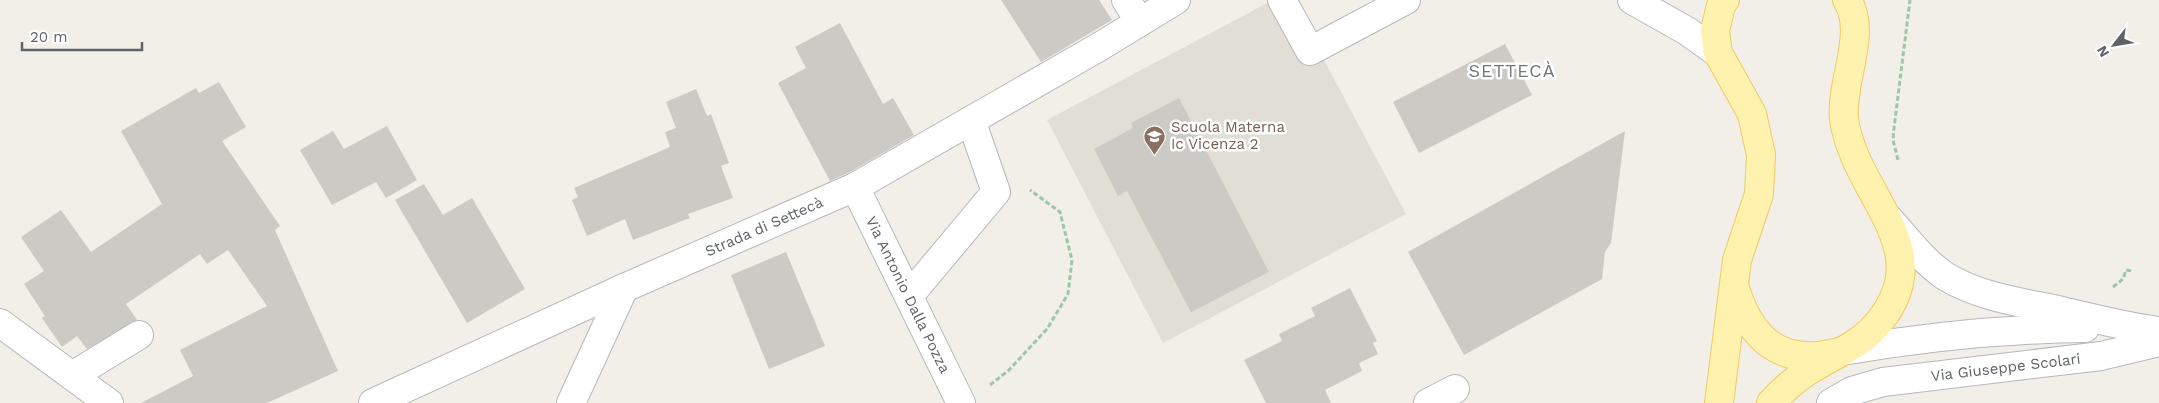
<svg xmlns="http://www.w3.org/2000/svg" width="2159" height="403" font-family="'Work Sans',sans-serif">
<rect width="100%" height="100%" fill="#f1efe8"/>
<path fill="#e1ded6" d="M1273 0H1292L1406 214 1163 343 1047 120Z"/>
<path fill="#cccac5" d="M1001 0H1099L1112 20 1041 62Z
M840 23 883 104 893 98 914 135 850 172 830 181 778 83 806 68 795 47Z
M1505 44 1532 95 1419 153 1393 102Z
M219 82 246 127 222 141 280 226 275 230 338 371 267 403H141L193 376 180 350 267 306 228 250 207 264 200 254 126 304 137 320 87 349 77 336 62 347 42 318 45 316 24 284 44 271 21 237 61 210 91 252 162 204 121 131 196 88 199 93Z
M696 89 707 116 711 114 729 163 721 166 733 198 688 214 690 218 633 240 625 219 587 236 572 200 578 197 574 188 670 147 665 132 676 128 666 102Z
M1179 98 1269 272 1191 312 1127 191 1118 196 1094 149 1133 128 1131 123Z
M387 126 417 180 386 198 376 182 332 205 300 150 333 131 344 149Z
M1625 131 1611 243 1605 252 1602 279 1464 355 1408 252Z
M424 184 443 215 472 198 525 289 467 323 395 200Z
M786 252 825 346 769 369 731 275Z
M1350 288 1377 341 1373 343 1378 354 1359 363 1362 371 1325 390 1331 403H1266L1244 360 1282 341 1279 334 1315 316 1311 308Z"/>
<g fill="none" stroke-linecap="round" stroke-linejoin="round">
<defs>
<g id="minor">
<path d="M1126 0 1140 22"/>
<path d="M1282 0 1310 51 1406 0"/>
<path d="M1632 0 1687 31 1718 53"/>
<path id="s1" d="M855 187 961 403"/>
<path d="M1889 219C1906 238 1924 262 1945 276 1979 297 2020 302 2058 310 2091 318 2125 327 2159 331"/>
<path d="M909 296 996 192 971 120"/>
<path d="M0 323 109 403"/>
<path d="M1842 351C1924 337 2002 329 2085 328"/>
<path d="M72 376 139 335"/>
<path id="s2" d="M373 403 624 288 855 187 1099 47 1176 0"/>
<path d="M571 403 624 288"/>
<path d="M1428 403 1455 389"/>
<path id="s3" d="M1831 403 1852 391 1883 382 2101 356 2159 342"/>
</g>
<path id="major" d="M1735 288C1750 338 1780 366 1834 353
M1719 403 1737 260 1759 194 1761 155 1752 114 1718 53 1715 31 1721 5 1725 0
M1771 403C1782 391 1794 380 1808 371 1829 357 1854 348 1872 330 1946 252 1855 198 1844 119 1840 83 1868 32 1847 0"/>
</defs>
<use href="#minor" stroke="#b5b8bc" stroke-width="30"/>
<use href="#major" stroke="#f2c960" stroke-width="30"/>
<path stroke="#9cc7a9" stroke-width="3" stroke-dasharray="5 2.5" stroke-linecap="butt" d="M1898 160 1893 140 1894 128 1910 0
M2113 287 2123 279 2126 270 2133 271
M990 385 1009 370 1047 329 1068 294 1072 260 1060 212 1030 190"/>
<use href="#minor" stroke="#fff" stroke-width="28"/>
<use href="#major" stroke="#fff2af" stroke-width="28"/>
</g>
<defs>
<symbol id="school-pin" viewBox="-11 -11 22 30"><path d="M0 17L-7.5 6A9.5 9.5 0 1 1 7.5 6Z" fill="#8d6e63" stroke="#fff"/><path d="M0-5L7-2L0 1L-7-2ZM-4 1L0 2.5L4 1V4Q0 6-4 4Z" fill="#fff"/></symbol>
</defs>
<g fill-rule="evenodd">
<use href="#school-pin" x="1142" y="124" width="25" height="34"/>
</g>
<g text-anchor="middle" dominant-baseline="central" stroke-width="5" stroke-linejoin="round" paint-order="stroke">
<g font-size="15" fill="#785e54" stroke="#fff" text-anchor="start">
<text x="1171" y="127">Scuola Materna<tspan x="1171" dy="17">Ic Vicenza 2</tspan></text>
</g>
<g font-size="15" fill="#5f6368" stroke="#fff">
<text stroke="none"><textPath href="#s2" startOffset="429">Strada di Settecà</textPath></text>
<text stroke="none"><textPath href="#s1" startOffset="120">Via Antonio Dalla Pozza</textPath></text>
<text stroke="none"><textPath href="#s3" startOffset="180">Via Giuseppe Scolari</textPath></text>
</g>
<g font-size="18" letter-spacing="1" fill="#70757a" stroke="#fff">
<text x="1512" y="70">SETTECÀ</text>
</g>
</g>
<g transform="translate(2114 45) rotate(239)" stroke="#ffffff" stroke-width="4" paint-order="stroke">
<path d="M0-4L9 19L0 12L-9 19Z" fill="#5f6368"/>
<text y="-8" font-size="14" font-weight="bold" text-anchor="middle" fill="#5f6368">N</text>
</g>
<path d="M22 42v8h120v-8" fill="none" stroke="#5f6368" stroke-width="2.5"/>
<text x="30" y="42" font-size="15" fill="#5f6368" stroke="#ffffff" stroke-width="4" paint-order="stroke">20 m</text>
</svg>
